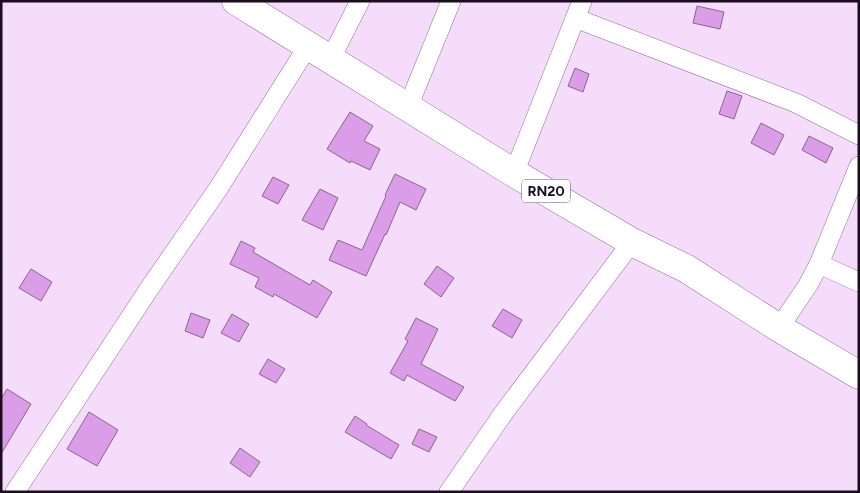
<svg xmlns="http://www.w3.org/2000/svg" width="860" height="493" viewBox="0 0 860 493" font-family="Figtree,sans-serif">
  <style>
    .building { fill: #db9de7; stroke: #8a6592 }
    .lines { fill: none; stroke-linecap: round; stroke-linejoin: round }
    .minor-casing { stroke: #95709d; stroke-width: 20 }
    .primary-casing { stroke: #95709d; stroke-width: 29 }
    .minor { stroke: #fff; stroke-width: 19 }
    .primary { stroke: #fff; stroke-width: 28 }
    .labels { text-anchor: middle; dominant-baseline: central; stroke-width: 4.5; stroke-linejoin: round; paint-order: stroke }
    .shield { fill: #fff; stroke: #5f5562; stroke-width: 1 }
    .shield-label { font-size: 14px; font-weight: bold; fill: #1b0c1e }
  </style>
  <rect width="100%" height="100%" fill="#f5dcfa"/>
  <g class="building">
    <polygon points="697,6 724,12 720,29 693,23"/>
    <polygon points="575,68 589,74 583,92 568,86"/>
    <polygon points="727,91 742,96 734,119 719,114"/>
    <polygon points="350,112 373,126 364,141 380,149 370,170 351,161 350,163 327,149"/>
    <polygon points="761,123 784,135 774,155 751,143"/>
    <polygon points="809,136 833,148 826,163 802,150"/>
    <polygon points="395,174 426,189 416,210 400,202 386,235 385,234 366,276 329,260 338,240 362,250 386,196 385,195"/>
    <polygon points="273,177 289,185 278,204 262,196"/>
    <polygon points="320,189 338,198 323,230 302,220"/>
    <polygon points="241,241 255,248 253,252 310,285 313,280 332,292 317,318 274,294 273,297 255,287 259,278 230,264"/>
    <polygon points="437,266 454,278 441,297 424,284"/>
    <polygon points="31,269 52,282 41,301 19,288"/>
    <polygon points="503,309 522,320 512,338 492,326"/>
    <polygon points="191,313 210,320 203,338 185,331"/>
    <polygon points="232,314 249,324 239,342 221,333"/>
    <polygon points="416,318 438,329 421,364 464,387 455,401 407,375 404,381 390,373 408,341 405,339"/>
    <polygon points="268,359 285,369 276,383 259,374"/>
    <polygon points="7,389 31,404 1,454 1,399"/>
    <polygon points="89,412 118,430 97,466 67,449"/>
    <polygon points="355,416 367,424 366,425 399,445 391,459 345,432"/>
    <polygon points="419,429 437,437 429,452 412,444"/>
    <polygon points="240,448 260,462 250,477 230,463"/>
  </g>
  <g class="lines">
    <defs>
      <g id="minor">
        <polyline points="575,18 796,103 859,135"/>
        <polyline points="330,60 360,1"/>
        <polyline points="408,107 451,1"/>
        <polyline points="514,173 582,1"/>
        <polyline points="819,264 859,282"/>
        <polyline points="779,328 808,285 819,264 859,166"/>
        <polyline points="15,492 151,286 218,189 308,46"/>
        <polyline points="449,492 505,411 632,242"/>
      </g>
      <polyline id="primary" points="236,1 514,173 632,242 687,269 779,328 859,375"/>
    </defs>
    <use href="#minor" class="minor-casing"/>
    <use href="#primary" class="primary-casing"/>
    <use href="#minor" class="minor"/>
    <use href="#primary" class="primary"/>
  </g>
  <g class="labels">
    <rect class="shield" x="522" y="179.5" width="48" height="23" rx="4"/>
    <g class="shield-label">
      <text x="546" y="191">RN20</text>
    </g>
  </g>
  <rect width="860" height="493" fill="none" stroke="#1b0c1e" stroke-width="5"/>
</svg>
